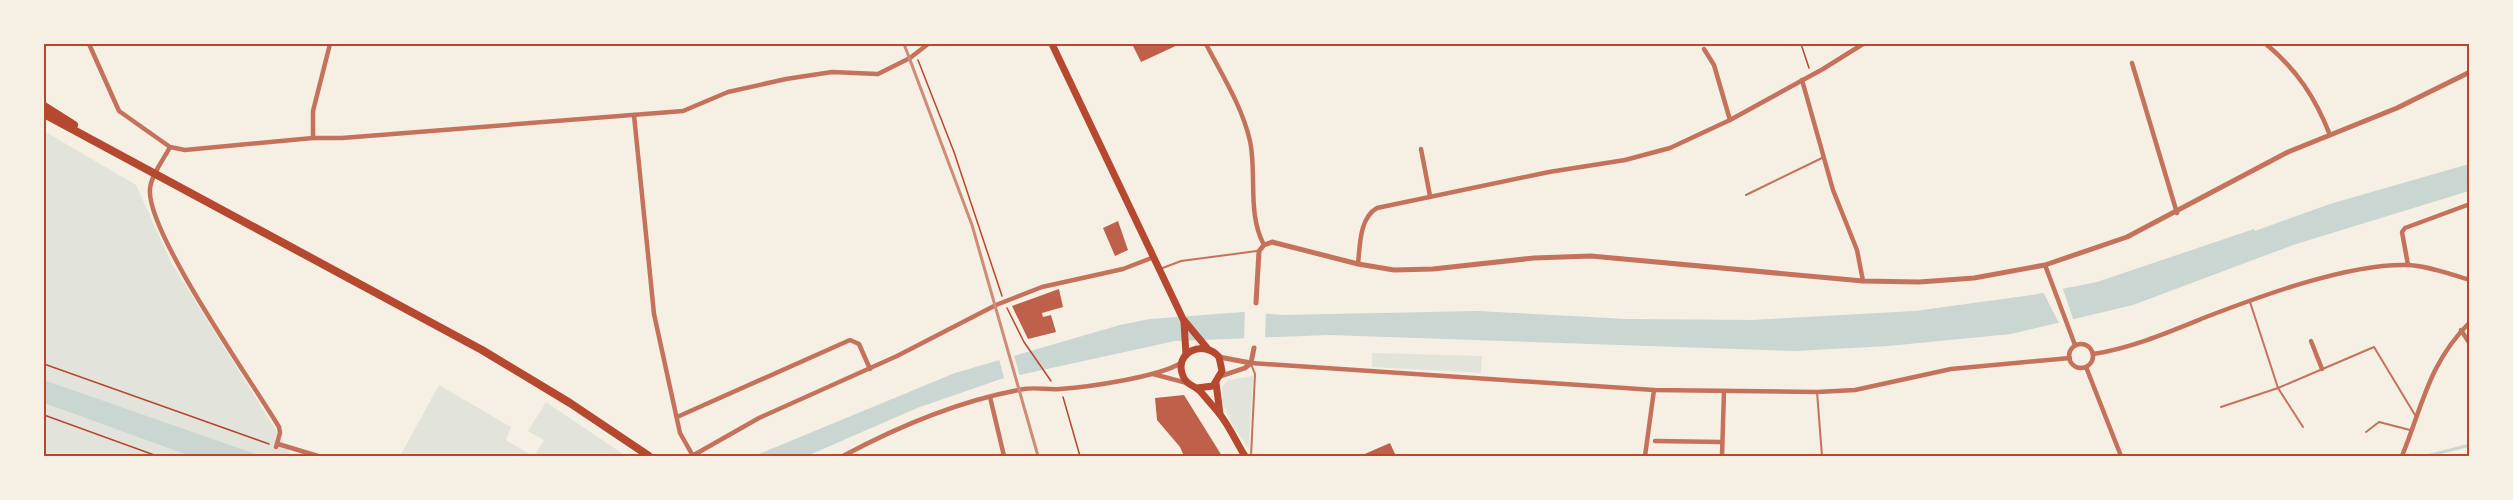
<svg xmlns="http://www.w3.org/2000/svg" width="2513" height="500" viewBox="0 0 2513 500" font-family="Commissioner,sans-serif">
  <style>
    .green { fill: #e2e4dc }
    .water { fill: #c9d6d2 }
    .pier { fill: #f6efe4 }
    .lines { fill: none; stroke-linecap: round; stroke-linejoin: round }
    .stream { stroke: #c9d6d2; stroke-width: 3 }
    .building { fill: #bf614a }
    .path { stroke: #b5482f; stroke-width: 1.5 }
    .service { stroke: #c5725c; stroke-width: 2 }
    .minor { stroke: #c5725c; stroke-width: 4.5 }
    .tertiary { stroke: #c5725c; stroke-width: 5 }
    .primary { stroke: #b5482f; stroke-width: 7 }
    .trunk { stroke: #b5482f; stroke-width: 8 }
    .rail { stroke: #cf8b77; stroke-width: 3 }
    .neatline { fill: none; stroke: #b5482f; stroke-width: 2 }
  </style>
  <rect width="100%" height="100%" fill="#f6efe4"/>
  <g class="green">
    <polygon points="44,131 136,185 171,262 292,456 262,456 44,380"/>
    <polygon points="1372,353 1482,356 1481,373 1372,367"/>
    <polygon points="1253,376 1249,447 1248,448 1232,424 1221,399 1223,398 1222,387 1228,380"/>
    <polygon points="439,385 511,427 506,440 533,456 400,456"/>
    <polygon points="546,402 626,456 534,456 544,440 528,431"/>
    <polygon points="44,403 190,456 44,456"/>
  </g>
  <g class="water">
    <polygon points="2469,164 2469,191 2293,245 2133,305 2011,334 1888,346 1795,351 1329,335 1175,341 1001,379 917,408 807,456 754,456 955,373 1120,325 1150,319 1243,312 1284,315 1477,311 1627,319 1752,320 1915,311 2032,295 2097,282 2254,229 2255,231 2330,204"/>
    <polygon points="44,380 262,456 190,456 44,403"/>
  </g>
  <g class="pier">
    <polygon points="2062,286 2074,322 2060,325 2042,290"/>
    <polygon points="1245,309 1266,311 1265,340 1244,340"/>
    <polygon points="1013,352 1020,377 1005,381 998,356"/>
  </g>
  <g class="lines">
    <polyline class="stream" points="2427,456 2470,445"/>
  </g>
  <g class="building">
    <polygon points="1132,44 1180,44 1141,62"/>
    <polygon points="1118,221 1128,250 1115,256 1103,228"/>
    <polygon points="1059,289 1063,307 1042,313 1043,317 1051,315 1056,332 1028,339 1012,306"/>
    <polygon points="1184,395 1222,456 1184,456 1180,447 1157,420 1155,398"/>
    <polygon points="1390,443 1396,456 1360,456"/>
  </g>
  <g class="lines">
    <g class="path">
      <polyline points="1801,44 1809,68"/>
      <polyline points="918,60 954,152 1002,296"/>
      <polyline points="1007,308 1024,342 1051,381"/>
      <polyline points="44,364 269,444"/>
      <polyline points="1063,397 1080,456"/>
      <polyline points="44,415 157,456"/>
    </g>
    <g class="service">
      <polyline points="1746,195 1824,157"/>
      <polyline points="1160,269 1181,261 1257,251"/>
      <polyline points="2250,302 2278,388 2303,427"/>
      <polyline points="1817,392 1822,456"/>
      <polyline points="2221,407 2278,388 2374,347 2415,415"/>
      <polyline points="2366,432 2379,422 2410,430"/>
      <polyline points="1251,456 1255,374 1251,364"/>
    </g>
    <g class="minor">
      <polyline points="89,44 119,111 170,147 185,150 313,138 342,138 683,111 728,92 786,79 832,72 878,74 910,58 928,44"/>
      <path d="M1206,44C1222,75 1242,106 1250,141C1257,174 1247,214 1264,245"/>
      <path d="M2266,44C2297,70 2315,97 2330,135"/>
      <polyline points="1704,49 1714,65 1730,120"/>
      <polyline points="2132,63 2177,213"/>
      <polyline points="1802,80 1833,190 1857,250 1863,281"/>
      <polyline points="634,115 654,314 680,433 693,456"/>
      <polyline points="313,138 313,111 330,44"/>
      <path d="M170,147C164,159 151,175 150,189C146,232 253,383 279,427L280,433L276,447"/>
      <polyline points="1421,149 1430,196"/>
      <path d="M1358,264C1360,247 1359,218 1377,208L1549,172L1625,160L1670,148L1730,120L1823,69L1863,44"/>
      <polyline points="2045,265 2075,345"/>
      <polyline points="2408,265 2402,232 2405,228 2470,204"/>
      <polyline points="2461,330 2470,344"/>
      <polyline points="2311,341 2322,369"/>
      <circle cx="2081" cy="356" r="12"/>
      <path d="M2093,354C2132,348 2169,332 2206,317C2261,296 2349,263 2408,265C2429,266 2449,274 2470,280"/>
      <polyline points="1251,363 1654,390 1817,392 1855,390 1951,369 2070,358"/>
      <polyline points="2086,367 2121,456"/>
      <polyline points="1153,374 1187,383"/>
      <polyline points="990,397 1004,456"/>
      <polyline points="677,417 850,340 859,344 870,369"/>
      <polyline points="1655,441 1722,442"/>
      <polyline points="278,444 318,456"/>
      <polyline points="692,456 759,418 897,356 996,305 1042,287 1123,269 1154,257"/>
      <path d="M843,456C899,426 961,400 1024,389C1036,387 1048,390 1060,389C1089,387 1158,377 1181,363"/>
      <polyline points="1645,456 1654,390"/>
      <polyline points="1722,456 1724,391"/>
      <path d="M2402,456C2423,405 2428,364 2470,322"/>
    </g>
    <g class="tertiary">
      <polyline points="1256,303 1259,251 1264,245 1272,242 1358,264 1394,270 1433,269 1534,258 1591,256 1863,281 1919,282 1974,278 2045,265 2127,237 2288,152 2397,108 2470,72"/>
      <polyline points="1219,357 1251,363"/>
      <polyline points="1221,376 1245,368 1251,363 1254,348"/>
    </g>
    <g class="primary">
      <polyline points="1052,44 1183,319 1207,348"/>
      <polyline points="1184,322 1186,355"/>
      <polyline points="1216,383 1220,414"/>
      <path d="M1197,388L1213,386L1222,371L1219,357C1204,339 1173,352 1183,376C1186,385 1194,385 1200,391C1206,398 1212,405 1218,412C1229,425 1236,442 1245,456"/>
    </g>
    <g class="trunk">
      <polyline points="44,106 74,125"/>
      <polyline points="44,114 482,350 570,403 649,456"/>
    </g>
    <polyline class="rail" points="904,44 972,225 1038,456"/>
  </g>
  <rect width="2513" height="500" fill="none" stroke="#f6efe4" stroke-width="90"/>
  <rect x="45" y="45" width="2423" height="410" class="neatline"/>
</svg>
